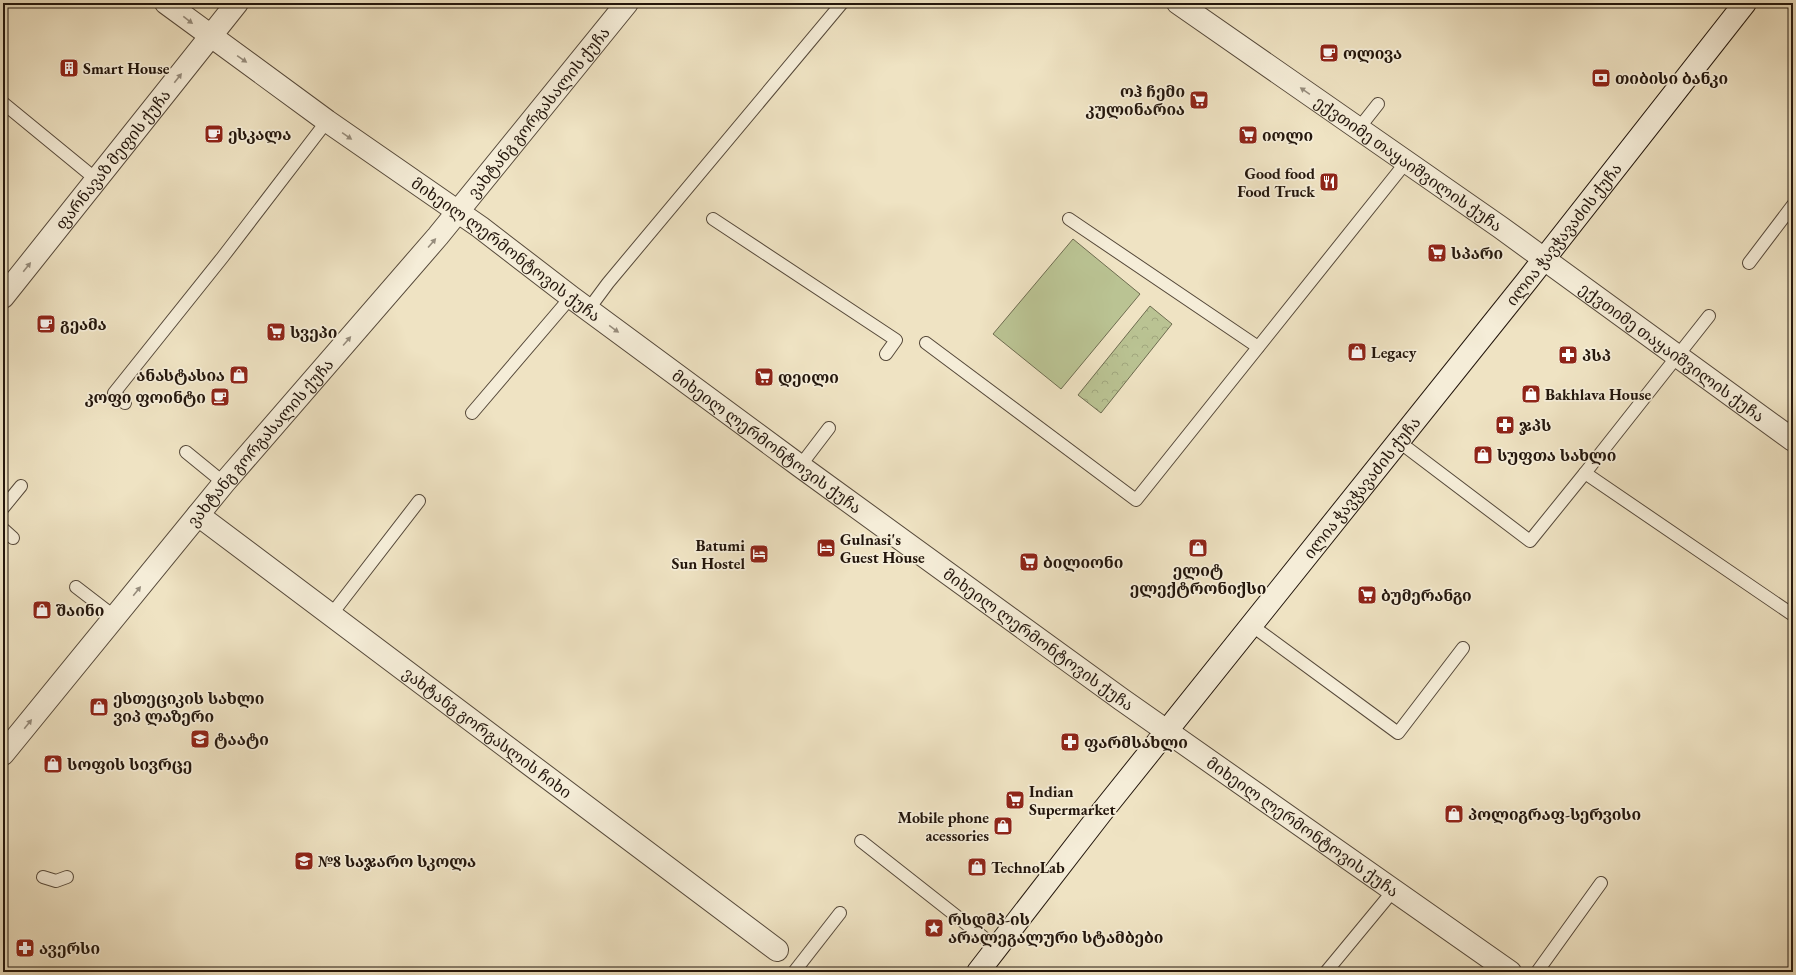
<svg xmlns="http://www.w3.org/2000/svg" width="1796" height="975" viewBox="0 0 1796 975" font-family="'EB Garamond','Noto Serif Georgian',serif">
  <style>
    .grass { fill: #bac393; stroke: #6e6c50 }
    .park { fill: url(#park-crowns); stroke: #6e6c50 }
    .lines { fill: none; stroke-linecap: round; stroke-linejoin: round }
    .service-casing { stroke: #56493a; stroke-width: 14 }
    .minor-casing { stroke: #56493a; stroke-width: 24 }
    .secondary-casing { stroke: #23160c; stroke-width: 24 }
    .service { stroke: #f5edd8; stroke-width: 12 }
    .minor { stroke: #f5edd8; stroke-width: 22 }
    .secondary { stroke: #f5edd8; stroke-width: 22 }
    .oneway { fill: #968c7c }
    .labels { text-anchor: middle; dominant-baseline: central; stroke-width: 3.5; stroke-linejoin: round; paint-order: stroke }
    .poi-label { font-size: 16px; font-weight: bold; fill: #23160c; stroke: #f5edd8; text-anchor: start }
    .street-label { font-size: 16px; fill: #23160c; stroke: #f5edd8 }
  </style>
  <defs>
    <pattern id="park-crowns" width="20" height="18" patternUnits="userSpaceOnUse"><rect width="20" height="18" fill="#bac393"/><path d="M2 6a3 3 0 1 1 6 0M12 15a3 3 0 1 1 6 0" fill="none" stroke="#a0a77e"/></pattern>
  </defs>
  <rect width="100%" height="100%" fill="#efe3c3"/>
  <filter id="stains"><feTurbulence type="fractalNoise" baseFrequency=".005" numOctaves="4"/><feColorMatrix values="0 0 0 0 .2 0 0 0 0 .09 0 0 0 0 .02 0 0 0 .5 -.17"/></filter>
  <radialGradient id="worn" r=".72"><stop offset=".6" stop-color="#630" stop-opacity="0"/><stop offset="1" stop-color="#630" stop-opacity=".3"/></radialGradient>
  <polygon class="grass" points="1073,239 1140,294 1061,389 993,334"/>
  <polygon class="park" points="1150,306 1172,324 1101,413 1078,395"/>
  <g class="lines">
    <defs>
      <g id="service">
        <polyline points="3,103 97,180"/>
        <polyline points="1359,128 1378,104"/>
        <polyline points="713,219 896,340 886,354"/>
        <polyline points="1069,219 1258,347"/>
        <polyline points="1749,263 1793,205"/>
        <polyline points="588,310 608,283 842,3"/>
        <polyline points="1709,316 1585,473 1793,615"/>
        <polyline points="926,343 1136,500 1407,161"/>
        <polyline points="125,403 114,393 222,258 327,121"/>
        <polyline points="472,413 571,297"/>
        <polyline points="1398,441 1530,541 1585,473"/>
        <polyline points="186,452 224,483"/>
        <polyline points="800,466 829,428"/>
        <polyline points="3,508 21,486"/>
        <polyline points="3,529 13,538"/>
        <polyline points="76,587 115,617"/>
        <polyline points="331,615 419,501"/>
        <polyline points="1251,625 1398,733 1463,648"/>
        <polyline points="861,841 997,948"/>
        <polyline points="43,877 56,881 67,877"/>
        <polyline points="794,972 840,913"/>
        <polyline points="1326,972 1393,891"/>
        <polyline points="1537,972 1601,883"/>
      </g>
      <g id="minor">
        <path id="s1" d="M166,3L327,121L480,227L571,297L800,466L1121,699L1510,972"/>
        <path id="s2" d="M1178,3L1500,227L1793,440"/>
        <path id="s3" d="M3,297L237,3"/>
        <path id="s4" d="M198,515L777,950"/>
        <path id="s5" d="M3,754L224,483L438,236L627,3"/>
      </g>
      <g id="secondary">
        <path id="s6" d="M978,972L1101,813L1526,282L1745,3"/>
      </g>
    </defs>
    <use href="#service" class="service-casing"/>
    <use href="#minor" class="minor-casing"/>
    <use href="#secondary" class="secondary-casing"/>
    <use href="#service" class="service"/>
    <use href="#minor" class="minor"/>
    <use href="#secondary" class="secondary"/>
  </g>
  <defs><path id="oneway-solid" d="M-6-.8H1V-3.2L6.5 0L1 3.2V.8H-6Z"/></defs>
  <g class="oneway">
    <use href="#oneway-solid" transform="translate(188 20) rotate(38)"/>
    <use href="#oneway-solid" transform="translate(242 59) rotate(35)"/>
    <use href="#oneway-solid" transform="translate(178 78) rotate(-52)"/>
    <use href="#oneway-solid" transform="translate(1305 91) rotate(-145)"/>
    <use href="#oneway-solid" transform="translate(347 136) rotate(35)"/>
    <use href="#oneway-solid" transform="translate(432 243) rotate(-49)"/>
    <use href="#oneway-solid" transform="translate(27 267) rotate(-51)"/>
    <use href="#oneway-solid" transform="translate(614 329) rotate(36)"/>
    <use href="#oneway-solid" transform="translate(347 341) rotate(-49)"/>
    <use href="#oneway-solid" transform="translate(137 591) rotate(-51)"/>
    <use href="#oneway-solid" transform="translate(28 724) rotate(-51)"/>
  </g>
  <defs>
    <symbol id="cafe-square" viewBox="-11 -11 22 22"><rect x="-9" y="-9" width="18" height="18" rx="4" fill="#8f2418" stroke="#f5edd8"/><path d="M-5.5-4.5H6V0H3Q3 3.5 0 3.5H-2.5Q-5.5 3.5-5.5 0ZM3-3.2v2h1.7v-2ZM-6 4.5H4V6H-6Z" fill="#fff"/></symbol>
    <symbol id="building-square" viewBox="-11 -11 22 22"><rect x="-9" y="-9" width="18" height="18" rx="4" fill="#8f2418" stroke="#f5edd8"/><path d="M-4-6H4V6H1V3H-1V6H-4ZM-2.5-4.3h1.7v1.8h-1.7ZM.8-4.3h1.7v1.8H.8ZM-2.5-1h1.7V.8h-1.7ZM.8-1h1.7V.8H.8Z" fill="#fff"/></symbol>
    <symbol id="bank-square" viewBox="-11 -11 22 22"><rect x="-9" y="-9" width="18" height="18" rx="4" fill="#8f2418" stroke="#f5edd8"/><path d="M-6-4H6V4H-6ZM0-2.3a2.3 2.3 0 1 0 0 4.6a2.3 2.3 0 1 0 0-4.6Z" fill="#fff"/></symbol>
    <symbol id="supermarket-square" viewBox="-11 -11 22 22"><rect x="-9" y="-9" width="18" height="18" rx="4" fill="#8f2418" stroke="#f5edd8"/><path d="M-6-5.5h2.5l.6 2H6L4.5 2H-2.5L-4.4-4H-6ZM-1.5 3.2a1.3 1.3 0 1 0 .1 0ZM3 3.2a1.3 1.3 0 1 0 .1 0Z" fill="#fff"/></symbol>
    <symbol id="restaurant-square" viewBox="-11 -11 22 22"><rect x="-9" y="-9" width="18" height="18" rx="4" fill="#8f2418" stroke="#f5edd8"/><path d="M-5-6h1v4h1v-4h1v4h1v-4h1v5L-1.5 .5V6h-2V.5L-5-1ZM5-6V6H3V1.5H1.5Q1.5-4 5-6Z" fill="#fff"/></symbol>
    <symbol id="shop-square" viewBox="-11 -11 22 22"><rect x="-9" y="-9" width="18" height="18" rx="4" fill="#8f2418" stroke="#f5edd8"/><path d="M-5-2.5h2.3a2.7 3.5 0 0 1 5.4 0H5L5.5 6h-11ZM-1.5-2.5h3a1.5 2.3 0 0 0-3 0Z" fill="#fff"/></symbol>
    <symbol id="pharmacy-square" viewBox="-11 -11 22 22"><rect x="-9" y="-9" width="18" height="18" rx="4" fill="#8f2418" stroke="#f5edd8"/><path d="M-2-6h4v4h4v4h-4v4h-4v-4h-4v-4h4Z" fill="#fff"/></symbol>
    <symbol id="hotel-square" viewBox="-11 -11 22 22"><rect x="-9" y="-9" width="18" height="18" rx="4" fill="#8f2418" stroke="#f5edd8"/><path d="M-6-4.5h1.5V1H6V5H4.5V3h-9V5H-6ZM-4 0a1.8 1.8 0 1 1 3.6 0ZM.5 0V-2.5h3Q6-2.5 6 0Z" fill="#fff"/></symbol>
    <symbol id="school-square" viewBox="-11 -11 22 22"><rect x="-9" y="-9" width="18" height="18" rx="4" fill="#8f2418" stroke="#f5edd8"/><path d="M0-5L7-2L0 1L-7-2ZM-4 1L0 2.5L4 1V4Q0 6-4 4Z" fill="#fff"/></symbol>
    <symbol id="sight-square" viewBox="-11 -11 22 22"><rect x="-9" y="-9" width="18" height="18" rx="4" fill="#8f2418" stroke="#f5edd8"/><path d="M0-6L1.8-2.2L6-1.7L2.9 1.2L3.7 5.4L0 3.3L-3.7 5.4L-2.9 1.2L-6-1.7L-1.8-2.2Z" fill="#fff"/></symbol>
  </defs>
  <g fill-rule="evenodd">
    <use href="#cafe-square" x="1318" y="42" width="22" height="22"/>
    <use href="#building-square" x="58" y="57" width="22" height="22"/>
    <use href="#bank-square" x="1590" y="67" width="22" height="22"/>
    <use href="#supermarket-square" x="1188" y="89" width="22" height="22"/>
    <use href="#cafe-square" x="203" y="123" width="22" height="22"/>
    <use href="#supermarket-square" x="1237" y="124" width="22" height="22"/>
    <use href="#restaurant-square" x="1318" y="171" width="22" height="22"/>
    <use href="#supermarket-square" x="1426" y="242" width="22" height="22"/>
    <use href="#cafe-square" x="35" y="313" width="22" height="22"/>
    <use href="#supermarket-square" x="265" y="321" width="22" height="22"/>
    <use href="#shop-square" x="1346" y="341" width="22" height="22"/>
    <use href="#pharmacy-square" x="1557" y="344" width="22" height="22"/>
    <use href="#shop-square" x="228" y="364" width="22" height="22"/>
    <use href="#supermarket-square" x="753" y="366" width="22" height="22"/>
    <use href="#shop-square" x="1520" y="383" width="22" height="22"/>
    <use href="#cafe-square" x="209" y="386" width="22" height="22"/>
    <use href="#pharmacy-square" x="1494" y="414" width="22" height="22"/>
    <use href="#shop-square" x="1472" y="444" width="22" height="22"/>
    <use href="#hotel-square" x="815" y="537" width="22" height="22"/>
    <use href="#shop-square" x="1187" y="537" width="22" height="22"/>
    <use href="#hotel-square" x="748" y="543" width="22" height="22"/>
    <use href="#supermarket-square" x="1018" y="551" width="22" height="22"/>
    <use href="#supermarket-square" x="1356" y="584" width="22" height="22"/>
    <use href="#shop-square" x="31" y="599" width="22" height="22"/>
    <use href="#shop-square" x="88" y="696" width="22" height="22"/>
    <use href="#school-square" x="189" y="728" width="22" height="22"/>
    <use href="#pharmacy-square" x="1059" y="731" width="22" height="22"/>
    <use href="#shop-square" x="42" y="753" width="22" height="22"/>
    <use href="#supermarket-square" x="1004" y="789" width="22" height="22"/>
    <use href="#shop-square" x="1443" y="803" width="22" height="22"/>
    <use href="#shop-square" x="992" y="815" width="22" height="22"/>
    <use href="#school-square" x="293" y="850" width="22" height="22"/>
    <use href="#shop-square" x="966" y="856" width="22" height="22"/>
    <use href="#sight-square" x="923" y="917" width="22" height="22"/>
    <use href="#pharmacy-square" x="14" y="937" width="22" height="22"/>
  </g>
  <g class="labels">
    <g class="poi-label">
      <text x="1343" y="53">ოლივა</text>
      <text x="83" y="68">Smart House</text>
      <text x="1615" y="78">თიბისი ბანკი</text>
      <text x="1185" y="91" text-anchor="end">ოჰ ჩემი<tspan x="1185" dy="18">კულინარია</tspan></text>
      <text x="228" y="134">ესკალა</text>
      <text x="1262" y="135">იოლი</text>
      <text x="1315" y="173" text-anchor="end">Good food<tspan x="1315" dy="18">Food Truck</tspan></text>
      <text x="1451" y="253">სპარი</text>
      <text x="60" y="324">გეამა</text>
      <text x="290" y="332">სვეპი</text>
      <text x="1371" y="352">Legacy</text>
      <text x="1582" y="355">პსპ</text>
      <text x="225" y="375" text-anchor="end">ანასტასია</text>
      <text x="778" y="377">დეილი</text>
      <text x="1545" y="394">Bakhlava House</text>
      <text x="206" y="397" text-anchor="end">კოფი ფოინტი</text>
      <text x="1519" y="425">ჯპს</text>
      <text x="1497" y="455">სუფთა სახლი</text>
      <text x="840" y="539">Gulnasi's<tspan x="840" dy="18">Guest House</tspan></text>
      <text x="745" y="545" text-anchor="end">Batumi<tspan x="745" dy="18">Sun Hostel</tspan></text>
      <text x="1043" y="562">ბილიონი</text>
      <text x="1198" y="570" text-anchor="middle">ელიტ<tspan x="1198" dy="18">ელექტრონიქსი</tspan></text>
      <text x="1381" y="595">ბუმერანგი</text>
      <text x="56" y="610">შაინი</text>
      <text x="113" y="698">ესთეციკის სახლი<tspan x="113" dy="18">ვიპ ლაზერი</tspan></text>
      <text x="214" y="739">ტაატი</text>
      <text x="1084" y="742">ფარმსახლი</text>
      <text x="67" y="764">სოფის სივრცე</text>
      <text x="1029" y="791">Indian<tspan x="1029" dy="18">Supermarket</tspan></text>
      <text x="1468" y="814">პოლიგრაფ-სერვისი</text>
      <text x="989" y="817" text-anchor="end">Mobile phone<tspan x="989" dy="18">acessories</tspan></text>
      <text x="318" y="861">№8 საჯარო სკოლა</text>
      <text x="991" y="867">TechnoLab</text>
      <text x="948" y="919">რსდმპ-ის<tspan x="948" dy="18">არალეგალური სტამბები</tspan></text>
      <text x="39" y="948">ავერსი</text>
    </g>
    <g class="street-label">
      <text stroke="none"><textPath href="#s5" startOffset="836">ვახტანგ გორგასალის ქუჩა</textPath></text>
      <text stroke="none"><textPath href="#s3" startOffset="176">ფარნავაზ მეფის ქუჩა</textPath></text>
      <text stroke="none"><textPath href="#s2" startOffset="281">ექვთიმე თაყაიშვილის ქუჩა</textPath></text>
      <text stroke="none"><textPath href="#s6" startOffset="942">ილია ჭავჭავაძის ქუჩა</textPath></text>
      <text stroke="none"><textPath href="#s1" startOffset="420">მიხეილ ლერმონტოვის ქუჩა</textPath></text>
      <text stroke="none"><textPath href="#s2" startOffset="605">ექვთიმე თაყაიშვილის ქუჩა</textPath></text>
      <text stroke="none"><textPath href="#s5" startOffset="404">ვახტანგ გორგასალის ქუჩა</textPath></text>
      <text stroke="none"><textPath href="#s1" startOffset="744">მიხეილ ლერმონტოვის ქუჩა</textPath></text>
      <text stroke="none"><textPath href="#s6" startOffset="618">ილია ჭავჭავაძის ქუჩა</textPath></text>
      <text stroke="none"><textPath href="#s1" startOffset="1080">მიხეილ ლერმონტოვის ქუჩა</textPath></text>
      <text stroke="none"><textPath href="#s4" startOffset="362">ვახტანგ გორგასლის ჩიხი</textPath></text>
      <text stroke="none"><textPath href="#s1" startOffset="1404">მიხეილ ლერმონტოვის ქუჩა</textPath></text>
    </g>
  </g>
  <rect width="1796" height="975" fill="none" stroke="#efe3c3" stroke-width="16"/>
  <rect x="4" y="4" width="1788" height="967" fill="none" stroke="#23160c" stroke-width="2"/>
  <rect x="8" y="8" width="1780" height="959" fill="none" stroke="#23160c"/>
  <rect width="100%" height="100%" filter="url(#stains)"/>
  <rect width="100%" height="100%" fill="url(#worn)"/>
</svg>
